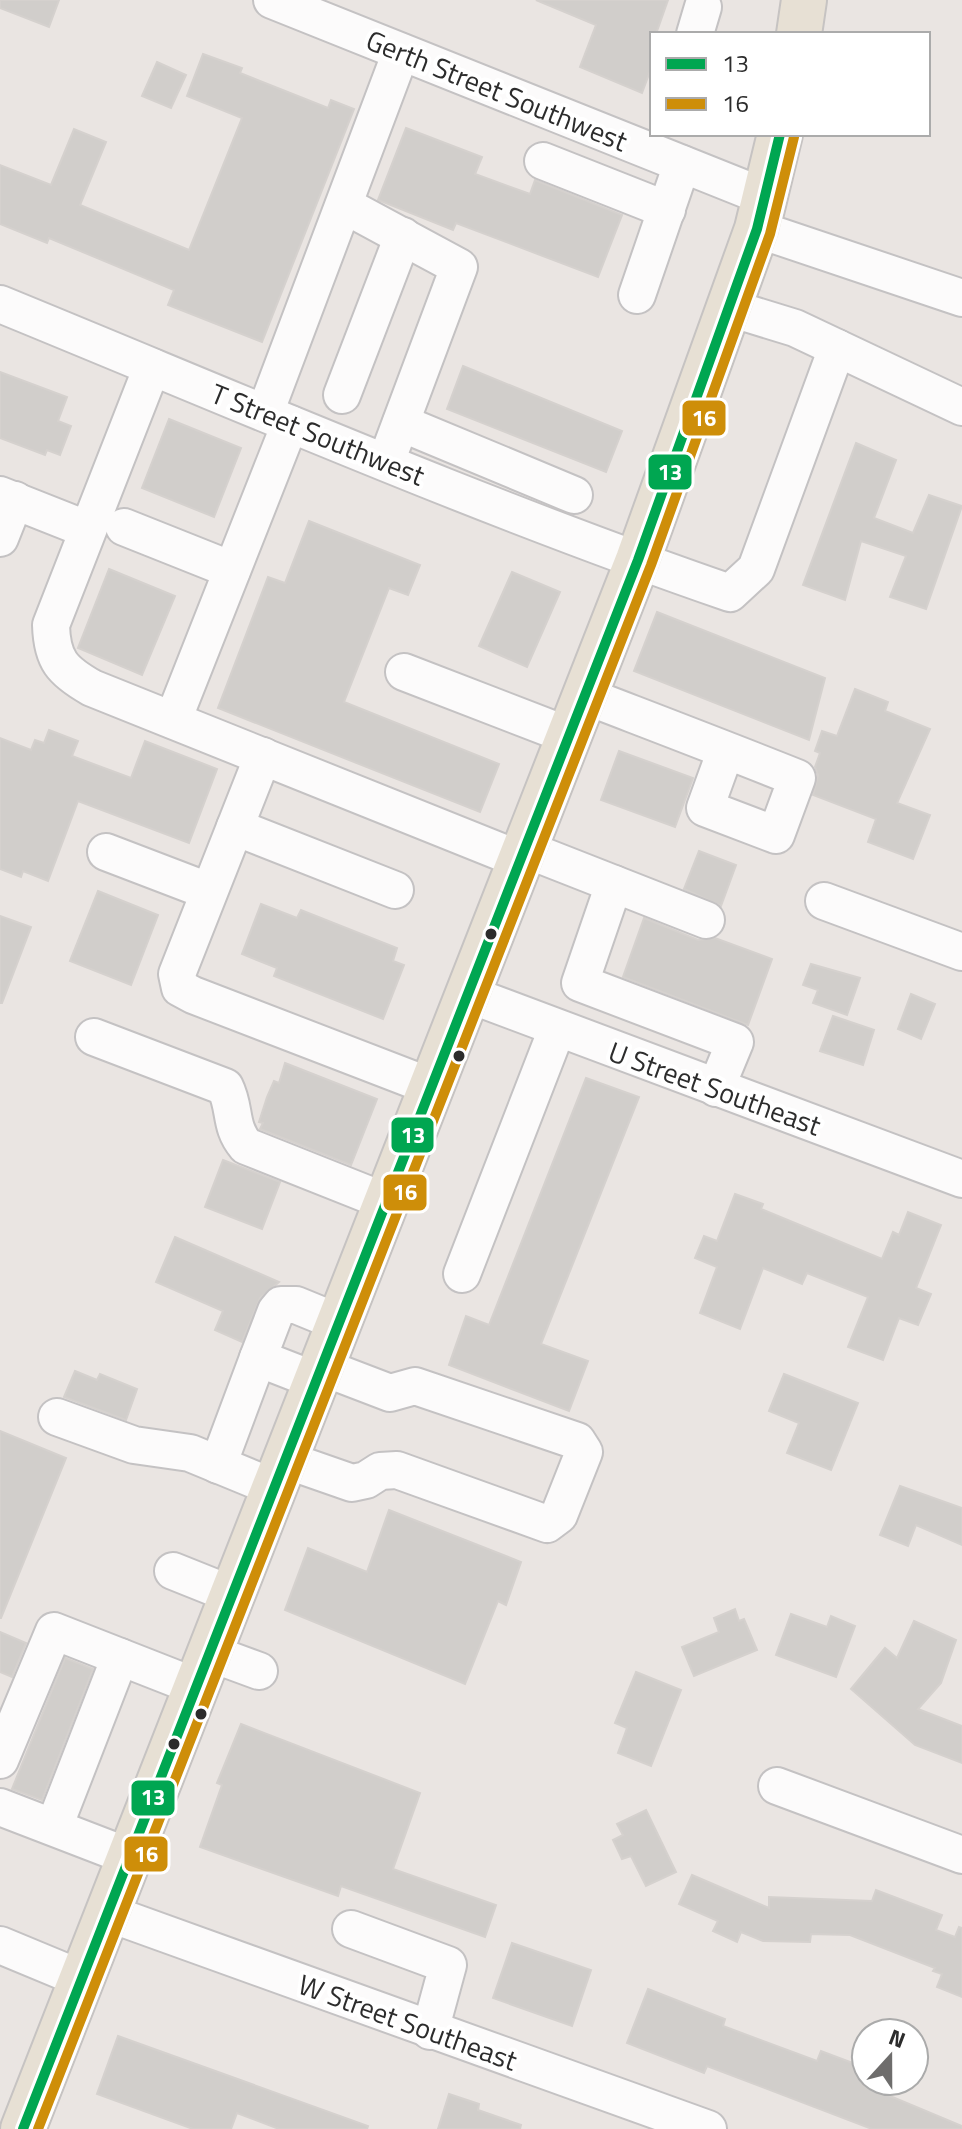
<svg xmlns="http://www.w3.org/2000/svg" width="962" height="2129" viewBox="0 0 962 2129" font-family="'Titillium Web',sans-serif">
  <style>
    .building { fill: #d1cecb; stroke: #d5d1ce; stroke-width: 2 }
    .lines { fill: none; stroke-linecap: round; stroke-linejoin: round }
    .minor-casing { stroke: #c4c2c3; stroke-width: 40 }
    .major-casing { stroke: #c6c3c2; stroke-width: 48 }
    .minor { stroke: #fcfbfb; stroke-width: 36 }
    .major { stroke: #e7e0d4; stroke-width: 44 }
    .bus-1-casing { stroke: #fff; stroke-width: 16 }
    .bus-2-casing { stroke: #fff; stroke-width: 16 }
    .bus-1 { stroke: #00a651; stroke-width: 10 }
    .bus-2 { stroke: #ce8e09; stroke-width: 10 }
    .bus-dot { fill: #2c2c2c; stroke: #fff; stroke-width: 3 }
    .labels { text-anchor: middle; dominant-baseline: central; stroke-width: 8; stroke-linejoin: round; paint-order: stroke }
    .street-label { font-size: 28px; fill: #2c2c2c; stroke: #fff }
    .line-badge { stroke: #fff; stroke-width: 3 }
    .badge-label { font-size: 22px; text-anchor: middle; font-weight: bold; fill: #fff }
  </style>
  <rect width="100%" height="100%" fill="#eae5e2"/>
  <g class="building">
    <polygon points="0,0 59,0 49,27 0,8"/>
    <polygon points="536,0 668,0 656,34 652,34 652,66 642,93 580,67 596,25"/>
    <polygon points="203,54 242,68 240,73 328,108 331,100 354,109 262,342 168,305 174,290 49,238 47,243 0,224 0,165 51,185 74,129 106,142 80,205 189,250 242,118 187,96"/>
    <polygon points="157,62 186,75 171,108 142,96"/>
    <polygon points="406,128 482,157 475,174 530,194 535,180 622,215 598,277 456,223 453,230 378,200"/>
    <polygon points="463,366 622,431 606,472 447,409"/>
    <polygon points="0,372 67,397 58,421 71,426 60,455 47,450 45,455 0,438"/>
    <polygon points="169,419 241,448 214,517 142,488"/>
    <polygon points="856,443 896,460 874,518 913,533 929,495 962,506 926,609 890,597 906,556 861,541 845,600 803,585"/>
    <polygon points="309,521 420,565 408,595 389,588 344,702 499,764 480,812 218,708 268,577 285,583"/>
    <polygon points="109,569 175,596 142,675 78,648"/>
    <polygon points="512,572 560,592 527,667 479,646"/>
    <polygon points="657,612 825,678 809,740 634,671"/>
    <polygon points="855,689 888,702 885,711 930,729 897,803 930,815 913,859 868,842 876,819 813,795 818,775 815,767 820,753 815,751 822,731 837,736"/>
    <polygon points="49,730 78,741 72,756 131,778 145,741 217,769 189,843 78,801 48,881 23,871 21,877 0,869 0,738 31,750 35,740 44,743"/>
    <polygon points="619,751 693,778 675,827 601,800"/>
    <polygon points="699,851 736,865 721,906 684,889"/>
    <polygon points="98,891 158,915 131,985 70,961"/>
    <polygon points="261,904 297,918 301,910 397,948 393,961 404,965 383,1019 274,976 277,968 242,954"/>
    <polygon points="0,916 31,927 2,1003 0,1003"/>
    <polygon points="644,918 698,940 715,938 772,959 748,1025 623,977"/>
    <polygon points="811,964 860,978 847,1015 813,1003 818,990 803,985"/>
    <polygon points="911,994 935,1004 921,1039 898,1029"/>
    <polygon points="833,1016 874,1030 863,1065 820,1051"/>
    <polygon points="285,1063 377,1099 351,1165 260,1129 263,1123 259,1122 267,1097 274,1081 279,1083"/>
    <polygon points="586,1078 639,1097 541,1344 588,1361 569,1411 449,1365 466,1316 489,1325"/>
    <polygon points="223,1160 280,1182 262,1229 205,1207"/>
    <polygon points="735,1194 763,1204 761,1209 882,1259 893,1232 899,1235 908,1212 941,1225 916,1288 931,1294 918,1325 899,1318 883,1360 848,1347 868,1297 807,1273 802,1284 763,1268 740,1329 700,1313 717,1267 695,1258 704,1236 717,1241"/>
    <polygon points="175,1237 279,1282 260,1298 242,1342 215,1330 223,1311 156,1282"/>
    <polygon points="75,1371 97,1380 100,1374 137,1389 126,1420 64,1397"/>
    <polygon points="784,1374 858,1403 831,1470 787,1453 799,1423 769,1411"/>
    <polygon points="0,1431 66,1458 1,1618 0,1618"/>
    <polygon points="900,1486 962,1508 962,1545 916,1525 908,1546 880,1535"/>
    <polygon points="389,1510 521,1562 506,1605 498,1601 465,1684 285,1610 308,1548 367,1572"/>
    <polygon points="735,1609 739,1621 744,1619 757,1650 694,1676 682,1647 719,1632 714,1618"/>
    <polygon points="791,1614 827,1627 831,1616 855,1626 836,1677 776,1655"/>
    <polygon points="914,1621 956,1640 941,1683 918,1709 962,1726 962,1763 915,1745 851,1689 885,1648 897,1658"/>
    <polygon points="0,1632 26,1643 12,1677 0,1672"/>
    <polygon points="65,1658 93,1669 42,1800 12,1789"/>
    <polygon points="636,1672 681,1690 651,1766 618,1753 627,1728 615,1723"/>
    <polygon points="241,1724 420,1793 393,1869 496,1905 485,1937 341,1886 338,1896 200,1847 222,1785 217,1783"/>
    <polygon points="646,1810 676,1872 646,1886 631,1856 622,1859 613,1840 623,1835 617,1824"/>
    <polygon points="692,1875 769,1908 769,1897 872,1901 876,1890 942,1915 936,1930 955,1937 959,1927 962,1928 962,1997 937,1987 942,1974 933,1971 935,1968 850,1935 811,1934 810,1942 763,1941 741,1932 737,1942 713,1931 718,1921 679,1904"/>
    <polygon points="512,1943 591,1970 572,2026 493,1998"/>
    <polygon points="648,1989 725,2019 723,2026 817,2061 821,2051 866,2068 866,2081 896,2081 890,2096 962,2126 962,2129 872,2129 707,2066 704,2073 627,2043"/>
    <polygon points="118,2036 368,2126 367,2129 279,2129 237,2113 231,2129 193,2129 97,2094"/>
    <polygon points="449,2094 479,2104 478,2110 521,2125 520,2129 438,2129"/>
  </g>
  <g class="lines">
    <defs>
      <g id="minor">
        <polyline points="272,0 765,197"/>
        <polyline points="695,34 703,7"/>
        <polyline points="543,161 667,210"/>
        <polyline points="344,205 459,267 386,462"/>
        <polyline points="757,229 962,298"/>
        <polyline points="637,295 682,164"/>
        <path d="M0,304C242,403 483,508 730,593L756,569L837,348"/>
        <polyline points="730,308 795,328 962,407"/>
        <path d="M152,367L51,625C52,660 62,671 92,688L521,860"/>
        <polyline points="342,395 403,236"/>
        <polyline points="265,413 401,52"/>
        <polyline points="401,423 574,495"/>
        <polyline points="0,495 86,529"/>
        <polyline points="124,527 232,570"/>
        <polyline points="0,538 15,500"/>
        <polyline points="404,672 570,736"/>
        <path d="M586,696C656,723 727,750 797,778L776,835L705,808L726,750"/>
        <polyline points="173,720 290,424"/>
        <polyline points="263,756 177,974 180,988 193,995 432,1087"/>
        <polyline points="235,827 395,890"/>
        <polyline points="525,849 706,920"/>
        <polyline points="106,852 208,891"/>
        <polyline points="614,884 580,983 735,1042 716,1088"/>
        <polyline points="824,901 962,952"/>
        <polyline points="468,994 962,1179"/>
        <path d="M94,1037L225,1087C236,1109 229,1126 246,1146L387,1202"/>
        <polyline points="462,1274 557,1029"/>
        <polyline points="317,1381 258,1358 276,1311 281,1305 296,1305 340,1323"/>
        <polyline points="57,1417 134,1445 190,1453 275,1488"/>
        <polyline points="286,1460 352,1483 366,1480 380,1471 397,1470 547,1524 559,1515 584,1452 577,1441 415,1386 390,1393 322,1367"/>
        <polyline points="218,1465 258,1358"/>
        <polyline points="173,1571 233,1595"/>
        <polyline points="210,1653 259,1671"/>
        <polyline points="0,1760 54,1631 197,1687"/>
        <polyline points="777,1786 962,1855"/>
        <polyline points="0,1807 130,1857"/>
        <polyline points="54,1827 120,1657"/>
        <polyline points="108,1913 708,2129"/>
        <polyline points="351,1929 448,1965 430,2031"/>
        <polyline points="0,1945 82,1979"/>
      </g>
      <g id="major">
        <polyline points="799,34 804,0"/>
        <polyline points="23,2129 638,560 757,229 780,134"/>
      </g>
    </defs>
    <use href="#minor" class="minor-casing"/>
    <use href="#major" class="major-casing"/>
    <use href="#minor" class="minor"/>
    <use href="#major" class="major"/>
    <defs>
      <polyline id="bus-1" points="23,2129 638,560 757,229 780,134"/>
      <polyline id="bus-2" points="38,2129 651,565 770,234 794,137"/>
    </defs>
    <use href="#bus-1" class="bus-1-casing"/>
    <use href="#bus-2" class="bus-2-casing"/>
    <use href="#bus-1" class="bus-1"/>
    <use href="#bus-2" class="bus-2"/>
  </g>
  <g class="bus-dot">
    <circle cx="491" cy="934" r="7"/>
    <circle cx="459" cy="1056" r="7"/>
    <circle cx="201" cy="1714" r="7"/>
    <circle cx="174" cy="1744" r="7"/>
  </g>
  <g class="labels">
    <g class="street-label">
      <text transform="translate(497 90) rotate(22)">Gerth Street Southwest</text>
      <text transform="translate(318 434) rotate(22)">T Street Southwest</text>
      <text transform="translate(715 1088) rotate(20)">U Street Southeast</text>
      <text transform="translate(408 2022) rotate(20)">W Street Southeast</text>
    </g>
  </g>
  <g class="line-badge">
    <rect x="681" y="399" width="46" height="38" rx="8" fill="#ce8e09"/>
    <rect x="647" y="453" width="46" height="38" rx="8" fill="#00a651"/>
    <rect x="390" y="1116" width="45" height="38" rx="8" fill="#00a651"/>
    <rect x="382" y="1173" width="46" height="39" rx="8" fill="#ce8e09"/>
    <rect x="130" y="1779" width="46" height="38" rx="8" fill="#00a651"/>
    <rect x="123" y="1835" width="46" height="38" rx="8" fill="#ce8e09"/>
  </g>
  <g class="badge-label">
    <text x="704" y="426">16</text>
    <text x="670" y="480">13</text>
    <text x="413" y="1143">13</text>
    <text x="405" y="1200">16</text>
    <text x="153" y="1805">13</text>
    <text x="146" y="1862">16</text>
  </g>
  <rect x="650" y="32" width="280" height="104" fill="#ffffff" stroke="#ababab" stroke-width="2"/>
  <rect x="666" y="58" width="40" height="12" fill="#00a651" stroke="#ababab" stroke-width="2"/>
  <text x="722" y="72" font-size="24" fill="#2c2c2c">13</text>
  <rect x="666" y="98" width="40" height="12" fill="#ce8e09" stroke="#ababab" stroke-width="2"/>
  <text x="722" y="112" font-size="24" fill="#2c2c2c">16</text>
  <g transform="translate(890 2057) rotate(21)"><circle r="38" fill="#ffffff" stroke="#ababab" stroke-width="2"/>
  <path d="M0-6L14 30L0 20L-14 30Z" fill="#6e6d6c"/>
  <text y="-12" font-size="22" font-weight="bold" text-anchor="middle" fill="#2c2c2c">N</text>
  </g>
</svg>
